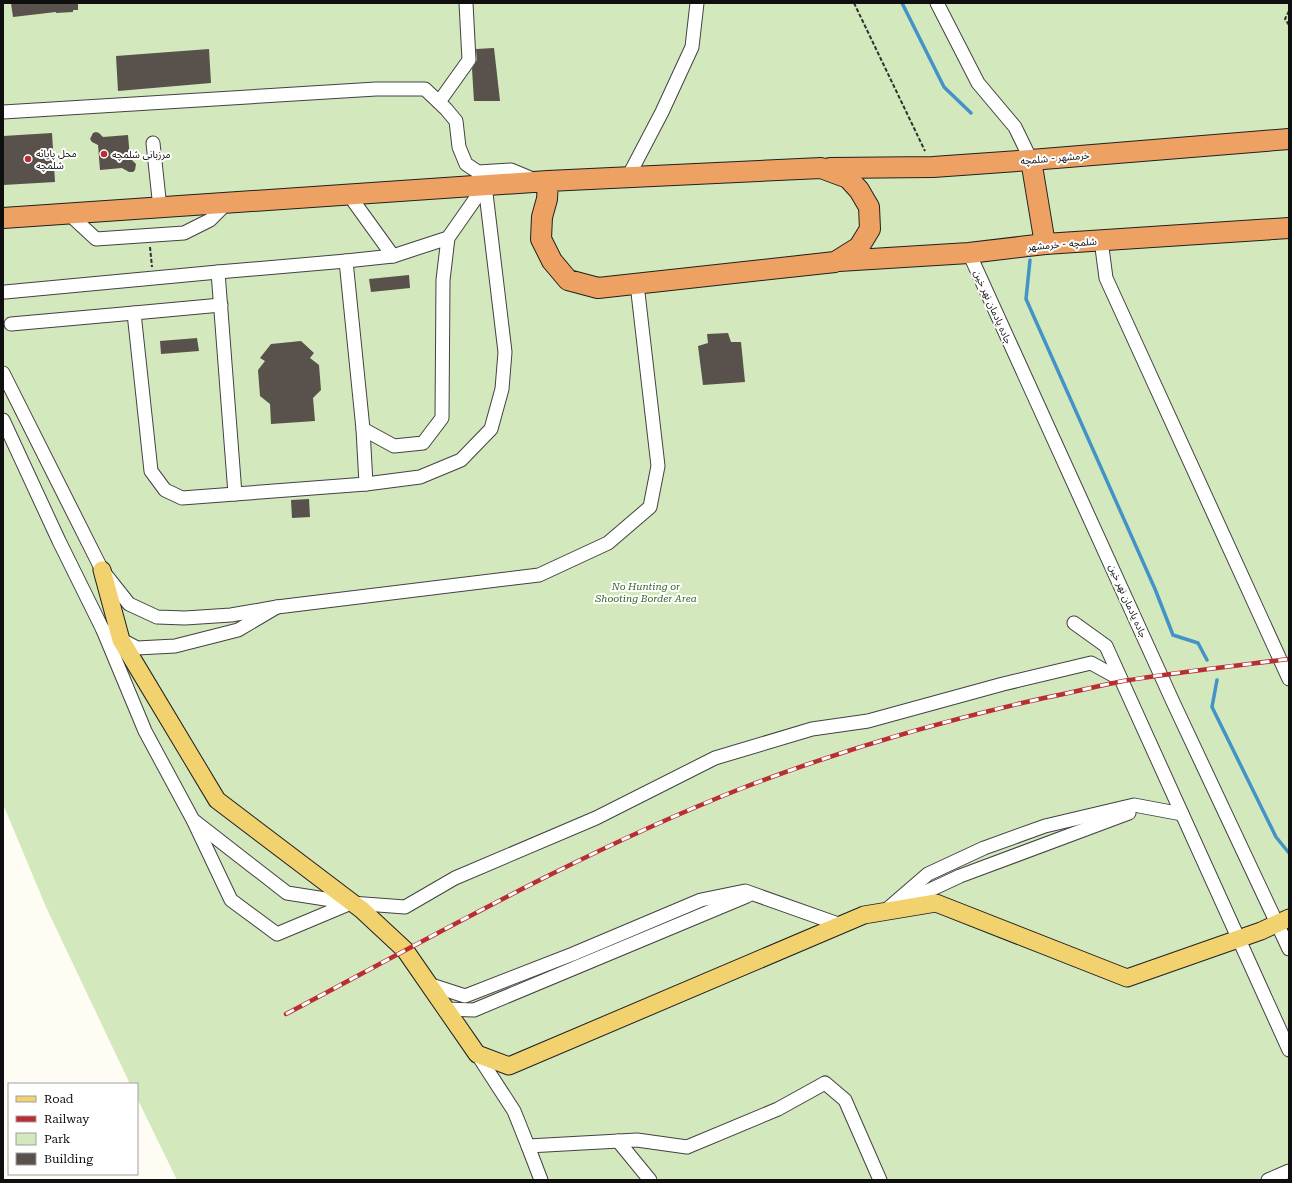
<svg xmlns="http://www.w3.org/2000/svg" width="1292" height="1183" viewBox="0 0 1292 1183" font-family="'Roboto Serif','Noto Sans Arabic',serif">
  <style>
    .green { fill: #d3e8bd }
    .lines { fill: none; stroke-linecap: round; stroke-linejoin: round }
    .stream { stroke: #4493c7; stroke-width: 3.5 }
    .building { fill: #58514c }
    .minor-casing { stroke: #424242; stroke-width: 15 }
    .major-casing { stroke: #202020; stroke-width: 19 }
    .highway-casing { stroke: #202020; stroke-width: 22 }
    .path { stroke: #313131; stroke-width: 2; stroke-dasharray: 4 2; stroke-linecap: butt }
    .minor { stroke: #fff; stroke-width: 13 }
    .major { stroke: #f2d16f; stroke-width: 17 }
    .highway { stroke: #eda162; stroke-width: 20 }
    .rail-casing { stroke: #b92d35; stroke-width: 4.5 }
    .rail { stroke: #fff; stroke-width: 3; stroke-dasharray: 9; stroke-linecap: butt }
    .poi-dot { fill: #b92d35; stroke: #fff; stroke-width: 1.5 }
    .labels { text-anchor: middle; dominant-baseline: central; stroke-width: 4; stroke-linejoin: round; paint-order: stroke }
    .poi-label { font-size: 10px; fill: #0f0f0f; stroke: #fff; text-anchor: start }
    .street-label { font-size: 10px; fill: #0f0f0f; stroke: #fff }
    .park-label { font-size: 10px; font-style: italic; fill: #306522; stroke: #fff }
  </style>
  <rect width="100%" height="100%" fill="#fefcf3"/>
  <polygon class="green" points="3,3 1289,3 1289,1180 177,1180 137,1098 137,1084 130,1084 46,907 3,804"/>
  <g class="lines">
    <g class="stream">
      <polyline points="902,3 944,87 971,113"/>
      <polyline points="1030,260 1026,299 1155,589 1173,635 1198,643 1207,660"/>
      <polyline points="1217,680 1212,707 1276,837 1289,853"/>
    </g>
  </g>
  <g class="building">
    <polygon points="11,3 78,3 78,10 73,10 73,12 56,13 56,12 13,17"/>
    <polygon points="494,48 500,101 474,101 472,69 477,60 476,49"/>
    <polygon points="209,49 211,83 118,91 116,56"/>
    <polygon points="96,132 99,133 103,137 128,135 130,158 136,164 135,170 133,172 129,172 122,168 100,170 98,145 92,142 90,139 93,133"/>
    <polygon points="52,133 55,182 3,185 3,136"/>
    <polygon points="409,275 410,288 371,292 369,279"/>
    <polygon points="728,333 731,342 741,342 745,382 703,385 698,346 708,343 707,334"/>
    <polygon points="197,338 199,351 161,354 160,341"/>
    <polygon points="301,341 314,353 310,358 319,365 321,390 313,398 315,421 271,424 270,404 260,396 258,370 265,361 260,358 271,344"/>
    <polygon points="309,499 310,517 292,518 291,500"/>
  </g>
  <g class="lines">
    <defs>
      <g id="minor">
        <polyline points="937,3 978,83 1015,127 1031,160"/>
        <polyline points="439,102 469,60 466,3"/>
        <polyline points="3,112 376,89 425,89 446,109 456,121 459,147 466,164 478,172 511,170 535,180"/>
        <polyline points="153,143 160,208"/>
        <polyline points="628,177 662,112 692,47 697,3"/>
        <polyline points="349,195 393,256"/>
        <polyline points="69,214 96,239 184,233 210,220 227,203"/>
        <polyline points="448,238 393,256 346,261 363,429 394,446 423,443 442,418 443,280 448,238 485,185"/>
        <polyline points="1101,240 1106,278 1289,679"/>
        <polyline points="969,253 1173,702 1289,949"/>
        <polyline points="346,261 218,272 235,494 366,484 363,429"/>
        <polyline points="5,292 218,272"/>
        <polyline points="221,305 134,313 151,471 165,490 182,498 235,494"/>
        <polyline points="11,324 134,313"/>
        <polyline points="3,373 102,570 129,604 157,617 185,618 231,615 277,607 238,630 175,646 137,648 103,630 59,541 3,420"/>
        <polyline points="366,484 420,477 461,460 491,429 502,389 505,352 485,185"/>
        <polyline points="277,607 539,575 608,543 650,507 658,466 637,284"/>
        <polyline points="1074,623 1106,646 1289,1050"/>
        <polyline points="103,630 145,731 193,820 287,893 351,903 405,907 455,878 596,818 715,758 812,729 868,721 1003,684 1091,663 1120,679"/>
        <polyline points="194,822 231,900 277,934 351,903"/>
        <polyline points="900,904 960,876 1129,813"/>
        <polyline points="884,912 928,874 984,848 1045,826 1134,805 1182,814"/>
        <polyline points="428,984 465,996 573,954 701,900 745,891 841,925"/>
        <polyline points="445,1009 474,1010 747,896"/>
        <polyline points="477,1054 514,1111 528,1146 637,1140 687,1147 778,1109 825,1083 845,1100 880,1180"/>
        <polyline points="618,1141 650,1180"/>
        <polyline points="528,1146 541,1180"/>
        <polyline points="1268,1180 1289,1171"/>
      </g>
      <polyline id="major" points="102,570 121,640 217,800 362,910 405,950 477,1054 509,1066 864,915 936,903 1127,978 1261,931 1289,918"/>
      <g id="highway">
        <polyline points="1031,160 1045,244"/>
        <polyline points="830,168 933,167 1031,160 1289,139"/>
        <polyline points="3,218 548,181 821,168 848,178 859,190 869,207 870,229 859,247 835,262 598,288 568,280 552,261 541,239 542,217 547,199 548,181"/>
        <polyline points="839,261 969,253 1045,244 1289,228"/>
      </g>
    </defs>
    <use href="#minor" class="minor-casing"/>
    <use href="#major" class="major-casing"/>
    <use href="#highway" class="highway-casing"/>
    <g class="path">
      <polyline points="854,3 925,151"/>
      <polyline points="1289,11 1285,19 1289,25"/>
      <polyline points="150,247 152,267"/>
    </g>
    <use href="#minor" class="minor"/>
    <use href="#major" class="major"/>
    <use href="#highway" class="highway"/>
    <defs>
      <path id="rail" d="M286,1014C435,935 583,851 740,789C838,751 941,721 1044,698C1071,693 1097,686 1123,681C1178,672 1234,666 1289,659"/>
    </defs>
    <use href="#rail" class="rail-casing"/>
    <use href="#rail" class="rail"/>
  </g>
  <g class="poi-dot">
    <circle cx="104" cy="154" r="4"/>
    <circle cx="28" cy="159" r="4"/>
  </g>
  <g class="labels">
    <g class="poi-label">
      <text x="36" y="153">محل پایانه<tspan x="36" dy="12">شلمچه</tspan></text>
      <text x="112" y="154">مرزبانی شلمچه</text>
    </g>
    <g class="street-label">
      <text transform="translate(1055 158) rotate(-5)">خرمشهر - شلمچه</text>
      <text transform="translate(1062 244) rotate(-5)">شلمچه - خرمشهر</text>
      <text transform="translate(993 307) rotate(66)">جاده یادمان نهر خین</text>
      <text transform="translate(1128 601) rotate(66)">جاده یادمان نهر خین</text>
    </g>
    <g class="park-label">
      <text x="646" y="586">No Hunting or<tspan x="646" dy="12">Shooting Border Area</tspan></text>
    </g>
  </g>
  <rect width="1292" height="1183" fill="none" stroke="#0f0f0f" stroke-width="8"/>
  <rect x="8" y="1083" width="130" height="92" fill="#ffffff" stroke="#9f9f9f"/>
  <rect x="16" y="1096" width="20" height="6" fill="#f2d16f" stroke="#9f9f9f"/>
  <text x="44" y="1103" font-size="12" fill="#0f0f0f">Road</text>
  <rect x="16" y="1116" width="20" height="6" fill="#b92d35" stroke="#9f9f9f"/>
  <text x="44" y="1123" font-size="12" fill="#0f0f0f">Railway</text>
  <rect x="16" y="1133" width="20" height="12" fill="#d3e8bd" stroke="#9f9f9f"/>
  <text x="44" y="1143" font-size="12" fill="#0f0f0f">Park</text>
  <rect x="16" y="1153" width="20" height="12" fill="#58514c" stroke="#9f9f9f"/>
  <text x="44" y="1163" font-size="12" fill="#0f0f0f">Building</text>
</svg>
